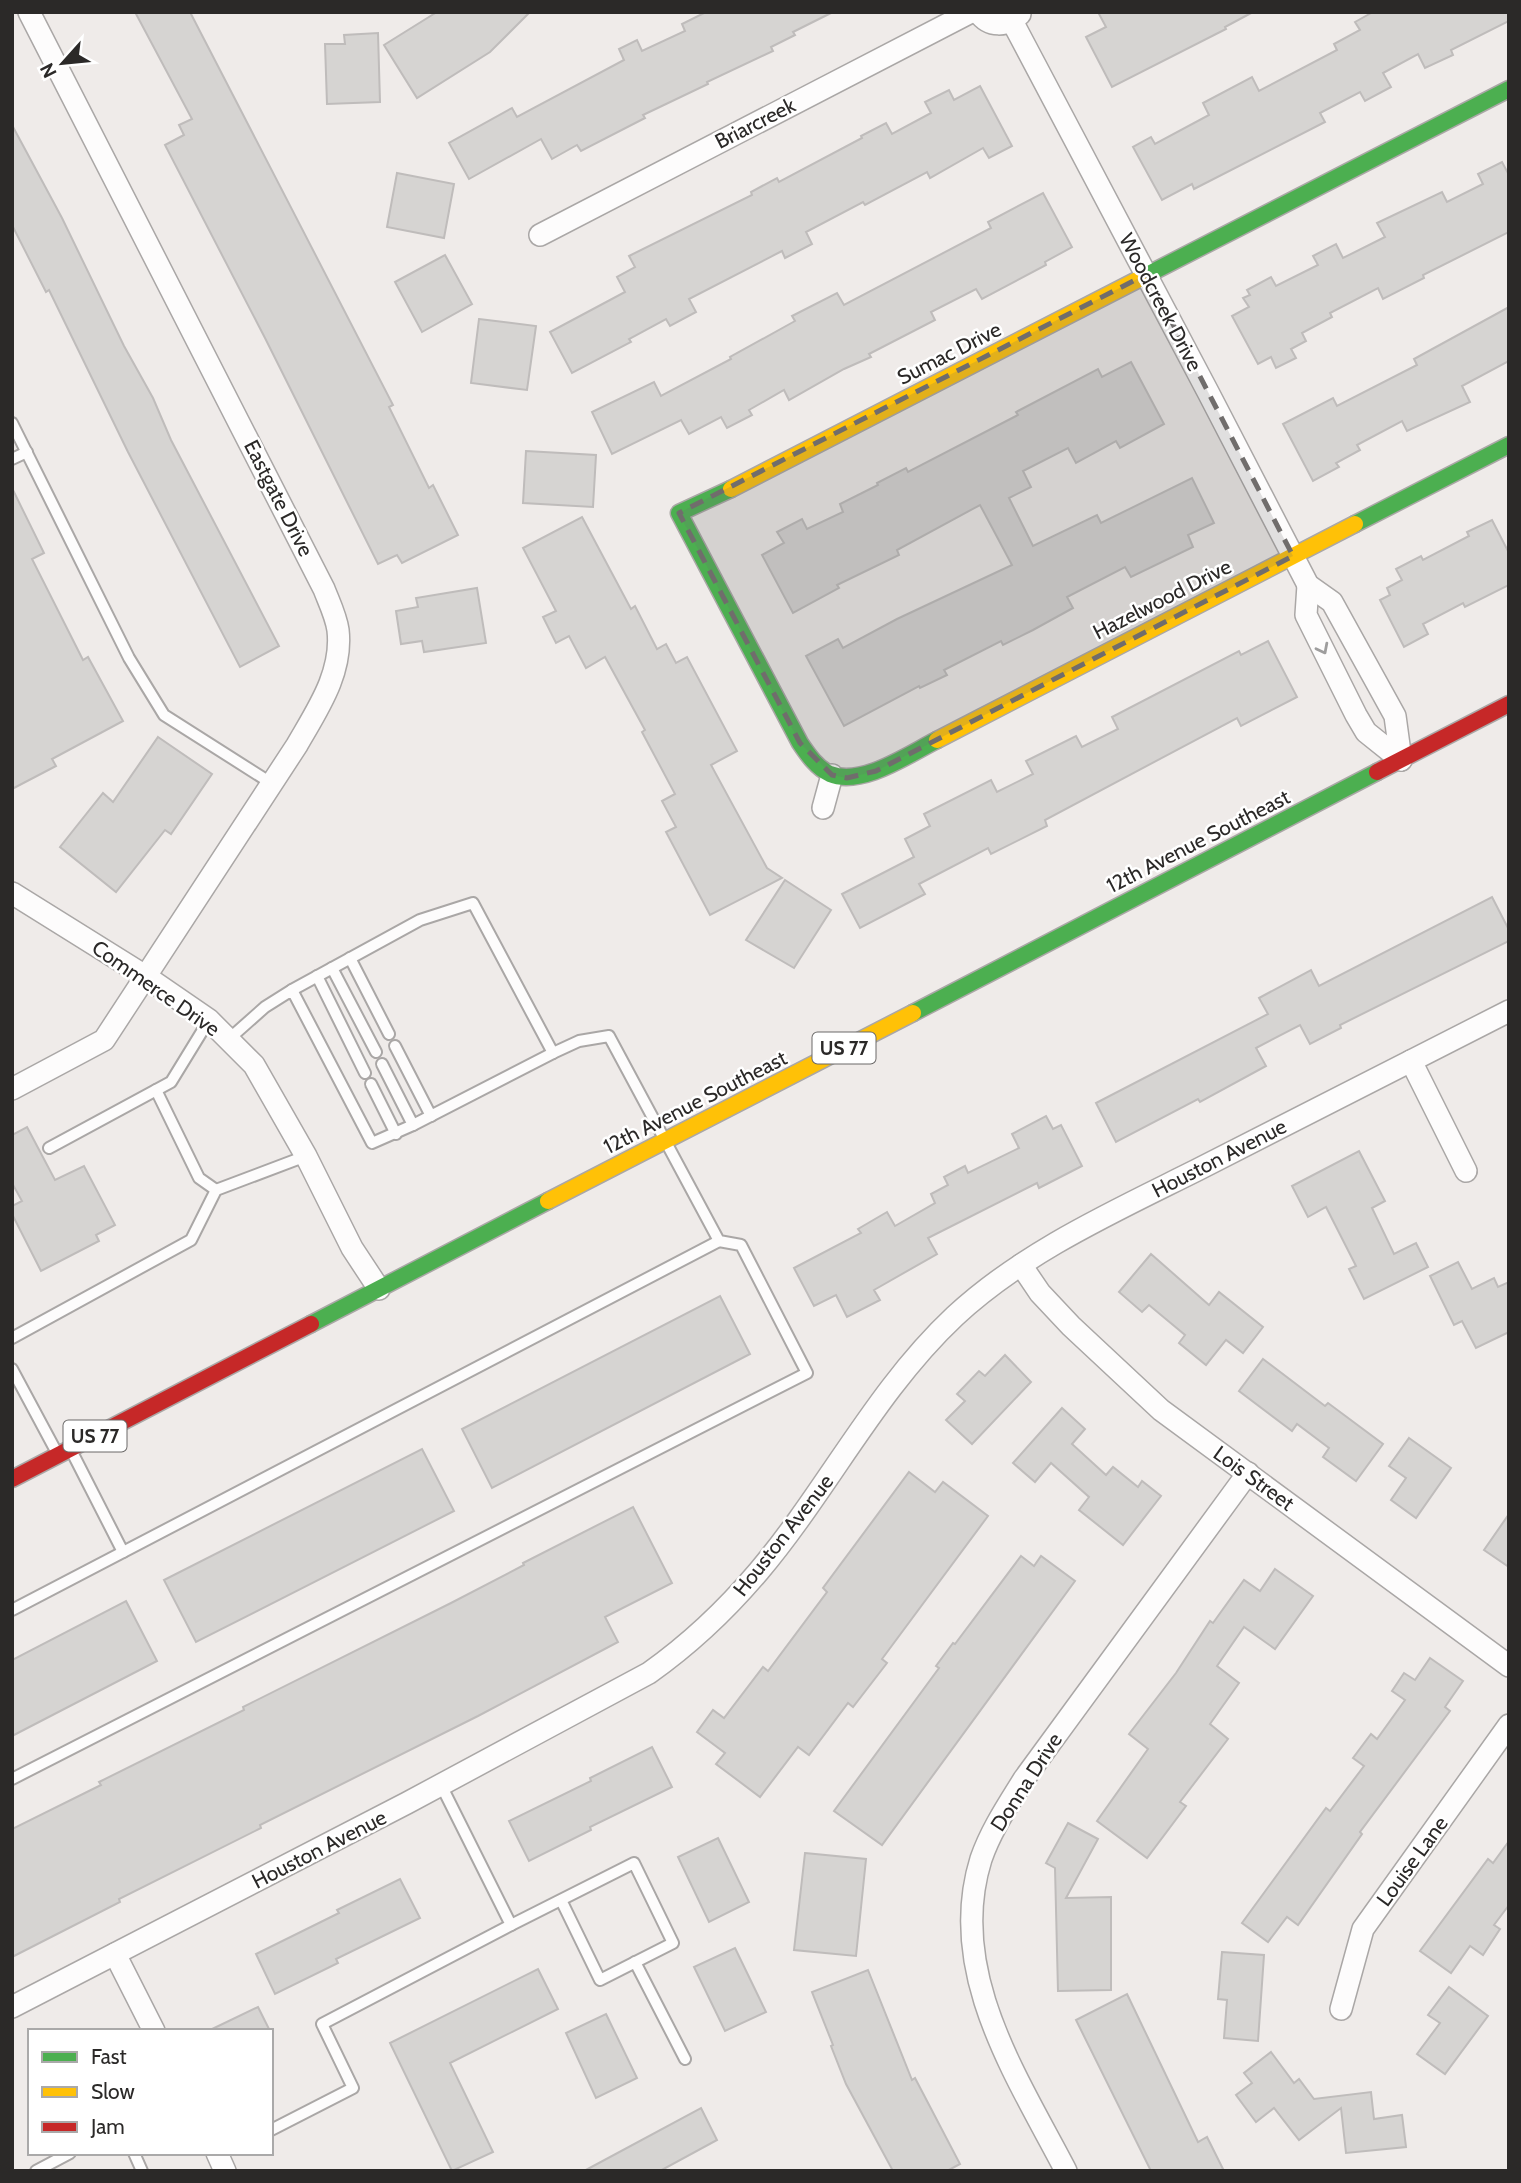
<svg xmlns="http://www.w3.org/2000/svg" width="1521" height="2183" viewBox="0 0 1521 2183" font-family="Cabin,sans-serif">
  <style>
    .building { fill: #d6d4d2; stroke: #bfbcbb; stroke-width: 2 }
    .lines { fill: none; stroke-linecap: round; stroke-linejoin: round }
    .lane-casing { stroke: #aaa7a6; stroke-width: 14 }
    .street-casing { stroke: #aaa7a6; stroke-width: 24 }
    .fast-casing { stroke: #aaa7a6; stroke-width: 19 }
    .slow-casing { stroke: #aaa7a6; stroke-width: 19 }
    .jam-casing { stroke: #aaa7a6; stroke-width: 19 }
    .lane { stroke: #fdfcfc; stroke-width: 10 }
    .street { stroke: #fdfcfc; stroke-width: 21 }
    .fast { stroke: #4caf50; stroke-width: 16 }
    .slow { stroke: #ffc107; stroke-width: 16 }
    .jam { stroke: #c62828; stroke-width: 16 }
    .oneway { stroke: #9e9d9d }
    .marked { fill: #706d6c; fill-opacity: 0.2; stroke: #706d6c; stroke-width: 5; stroke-dasharray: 14 9; stroke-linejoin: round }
    .labels { text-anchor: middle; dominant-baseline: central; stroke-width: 5; stroke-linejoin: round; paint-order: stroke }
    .shield { fill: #fff; stroke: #6b6968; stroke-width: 2 }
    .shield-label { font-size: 19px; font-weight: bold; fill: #2b2928 }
    .street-label { font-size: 21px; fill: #2b2928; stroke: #fff }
  </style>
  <rect width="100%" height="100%" fill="#efebe9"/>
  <g class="building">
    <polygon points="135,12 190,12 393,405 389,407 429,488 433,485 458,535 402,563 397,555 378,564 265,338 165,145 184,135 179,125 192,119"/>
    <polygon points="437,12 530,12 490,52 417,98 384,45"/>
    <polygon points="706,12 833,12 793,32 795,35 771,47 773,51 707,82 708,84 643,115 645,118 581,151 577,145 552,159 541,139 469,179 449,143 512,108 517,117 624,60 619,49 637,40 642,51 685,31 682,24"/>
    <polygon points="1098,12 1253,12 1225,27 1226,29 1112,87 1086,37 1106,27"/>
    <polygon points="1373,12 1509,12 1509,21 1451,50 1453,55 1425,68 1418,54 1383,73 1391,87 1365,101 1360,92 1320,113 1325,122 1194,189 1192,184 1162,200 1133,147 1151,137 1155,144 1209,115 1203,103 1252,77 1259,91 1337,50 1334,44 1360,30 1355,22"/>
    <polygon points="378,33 380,102 327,104 325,44 345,44 344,35"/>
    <polygon points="980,86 1012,146 989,158 983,148 930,178 927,172 865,205 863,202 806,232 812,244 785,258 782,251 689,299 696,312 670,326 666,319 629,339 631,342 572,373 550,332 625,292 617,277 635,267 629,256 752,195 751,192 777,178 779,182 862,138 861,136 886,123 892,134 931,113 925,102 949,90 954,100"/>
    <polygon points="12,125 62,218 124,346 153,398 171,440 279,646 240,667 128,452 49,290 46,292 12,225"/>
    <polygon points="1502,162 1509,175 1509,232 1423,275 1424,278 1383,299 1378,288 1330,313 1332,317 1302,333 1306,341 1291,349 1296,358 1276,368 1271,357 1258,364 1232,316 1249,307 1243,298 1250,295 1247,290 1271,277 1276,286 1318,265 1313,256 1336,244 1343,258 1385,237 1377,223 1442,192 1447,202 1483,184 1478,174"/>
    <polygon points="397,173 454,184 444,238 387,227"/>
    <polygon points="1043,193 1072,247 1045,262 1046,265 982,299 976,289 931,312 935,320 869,354 871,357 844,369 789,400 784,390 749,410 752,415 727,428 721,417 689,434 681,420 612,454 592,412 654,382 661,396 731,359 730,357 795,321 792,316 837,293 844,305 991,228 988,222"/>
    <polygon points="445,255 472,304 422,332 395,282"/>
    <polygon points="1509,307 1509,361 1462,386 1470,402 1407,431 1402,421 1357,445 1360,450 1336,463 1339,467 1313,481 1283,424 1333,398 1337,406 1417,365 1414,359"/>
    <polygon points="479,319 536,326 527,390 471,383"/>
    <polygon points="1131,362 1164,424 1120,448 1116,441 1076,463 1068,448 1023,471 1031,487 1009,498 1033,546 1097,515 1101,523 1192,478 1214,523 1188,535 1193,547 1131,577 1125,567 1067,597 1073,608 1033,630 1003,645 1001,641 944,670 947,675 920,688 919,686 844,726 806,656 838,639 843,648 897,619 1012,565 980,505 897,550 899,555 837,585 839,588 793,613 762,555 784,543 777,532 802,519 807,529 843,512 840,504 878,485 877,483 906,468 908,472 1018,415 1016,412 1098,369 1102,377"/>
    <polygon points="526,451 596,455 593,507 523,503"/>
    <polygon points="12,488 44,553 32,559 83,660 88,657 123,721 52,759 56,766 12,789"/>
    <polygon points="582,517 631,609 635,606 657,649 666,644 676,663 687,657 737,751 711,765 767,868 782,878 710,915 666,832 676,827 662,801 675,794 642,732 645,730 605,657 586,668 569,636 556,643 543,617 556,611 523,548"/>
    <polygon points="1492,520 1509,553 1509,585 1465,607 1463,603 1423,624 1428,634 1404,647 1380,600 1390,595 1387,588 1402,580 1396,569 1421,556 1423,560 1469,536 1467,532"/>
    <polygon points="477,588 486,643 424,652 422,641 401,644 396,611 418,607 416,598"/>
    <polygon points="1268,641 1297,697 1241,726 1237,718 1045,820 1047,826 991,854 988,848 919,884 925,894 860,928 842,894 914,857 905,839 930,826 924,814 991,780 997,792 1033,774 1026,761 1076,736 1082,747 1118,729 1112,717 1239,651 1241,655"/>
    <polygon points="158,737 212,774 171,834 165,830 116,892 60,847 103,793 113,802"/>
    <polygon points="785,880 831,910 794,968 746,940"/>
    <polygon points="1492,897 1509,930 1509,941 1340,1025 1341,1028 1310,1044 1300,1025 1256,1048 1266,1066 1200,1102 1198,1099 1116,1142 1096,1103 1268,1014 1259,998 1311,970 1319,986"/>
    <polygon points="1046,1116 1053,1129 1061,1125 1082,1166 1039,1188 1037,1183 928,1238 937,1254 874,1290 880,1300 847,1317 836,1295 814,1306 794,1268 861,1233 858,1229 887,1212 895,1226 935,1203 931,1194 948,1185 944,1177 965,1166 968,1173 1019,1148 1012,1134"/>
    <polygon points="27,1127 55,1180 84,1166 115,1225 96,1235 99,1241 41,1271 12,1214 12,1206 22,1201 12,1183 12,1135"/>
    <polygon points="1359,1151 1385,1201 1372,1208 1394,1254 1416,1243 1428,1267 1364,1299 1349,1269 1356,1266 1326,1207 1308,1217 1292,1186"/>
    <polygon points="1151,1254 1209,1305 1219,1292 1263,1327 1243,1353 1226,1340 1206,1365 1179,1343 1185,1335 1149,1305 1142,1312 1119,1292"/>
    <polygon points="1458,1262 1472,1289 1494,1278 1498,1287 1509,1282 1509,1332 1476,1348 1462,1321 1454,1325 1430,1276"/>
    <polygon points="720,1296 750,1354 492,1488 462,1429"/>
    <polygon points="1005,1355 1031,1382 972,1444 946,1420 965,1401 957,1394 979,1371 985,1376"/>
    <polygon points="1263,1359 1325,1406 1328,1403 1383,1444 1356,1481 1323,1457 1329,1448 1297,1424 1292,1431 1239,1391"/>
    <polygon points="1062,1408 1085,1429 1072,1444 1106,1475 1113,1467 1138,1487 1142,1481 1161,1496 1123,1545 1079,1510 1089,1497 1051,1463 1035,1482 1013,1463"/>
    <polygon points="1409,1438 1451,1468 1416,1518 1391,1500 1406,1478 1389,1466"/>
    <polygon points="422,1449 454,1511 196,1642 164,1580"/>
    <polygon points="909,1472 935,1492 943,1482 988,1516 882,1659 887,1663 853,1707 848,1703 809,1755 798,1747 760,1797 716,1764 725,1753 697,1732 713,1710 724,1718 763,1667 768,1671 827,1592 823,1588"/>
    <polygon points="633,1507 672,1583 605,1617 618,1642 478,1716 260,1825 261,1828 119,1899 120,1902 12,1957 12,1829 101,1785 99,1782 244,1710 243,1707 451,1603 524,1565 523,1563"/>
    <polygon points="1509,1514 1509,1567 1484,1550"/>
    <polygon points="1021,1556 1034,1566 1041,1556 1075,1581 882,1845 834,1811 939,1668 936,1666 953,1643 955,1644"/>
    <polygon points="1275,1569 1313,1596 1275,1649 1244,1627 1217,1666 1239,1683 1210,1724 1228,1739 1180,1802 1186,1806 1147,1858 1097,1821 1148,1749 1129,1734 1176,1673 1210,1621 1213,1623 1244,1580 1260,1591"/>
    <polygon points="126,1601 157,1661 12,1736 12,1660"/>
    <polygon points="1430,1658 1463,1681 1445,1707 1450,1711 1360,1832 1362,1834 1298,1925 1287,1917 1268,1942 1242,1923 1326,1808 1330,1811 1364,1766 1353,1758 1371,1734 1377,1739 1405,1700 1392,1691 1404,1673 1415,1680"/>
    <polygon points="652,1747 672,1787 590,1827 591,1830 529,1861 509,1821 591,1781 590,1778"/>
    <polygon points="1068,1823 1098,1839 1066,1898 1111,1897 1111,1990 1058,1991 1055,1868 1046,1863"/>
    <polygon points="718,1838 749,1902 709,1922 678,1857"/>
    <polygon points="1509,1841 1509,1905 1494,1925 1500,1929 1483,1955 1470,1946 1451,1973 1420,1951 1488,1859 1493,1863"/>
    <polygon points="805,1853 866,1859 856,1956 794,1950"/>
    <polygon points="400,1879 420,1918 336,1959 338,1963 275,1994 256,1954 339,1913 337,1910"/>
    <polygon points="735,1948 766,2012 725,2031 694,1967"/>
    <polygon points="1222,1952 1264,1955 1258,2041 1224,2038 1227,2000 1218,1999"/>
    <polygon points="538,1969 558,2009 450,2063 493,2152 452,2171 390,2043"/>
    <polygon points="868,1970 912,2080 915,2078 960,2164 947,2171 893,2171 846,2084 831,2046 833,2045 812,1992"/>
    <polygon points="1449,1987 1488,2016 1445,2074 1417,2054 1440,2023 1428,2015"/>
    <polygon points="1127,1994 1198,2142 1207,2137 1224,2171 1151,2171 1076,2020"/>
    <polygon points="258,2007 270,2031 208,2031"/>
    <polygon points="606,2014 637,2078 596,2098 566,2033"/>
    <polygon points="1271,2052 1294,2083 1299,2079 1314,2099 1371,2092 1374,2119 1402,2115 1406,2147 1346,2153 1341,2108 1299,2140 1274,2108 1256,2122 1236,2095 1252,2083 1244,2073"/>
    <polygon points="701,2108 717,2140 660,2171 584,2171"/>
  </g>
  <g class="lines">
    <defs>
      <g id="lane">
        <polyline points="12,423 129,658 164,715 271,783"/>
        <polyline points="12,459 27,452"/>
        <polyline points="350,958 389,1034"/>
        <polyline points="332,968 376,1052"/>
        <polyline points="317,976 365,1073"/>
        <polyline points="292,990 420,920 473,903 553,1053"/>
        <polyline points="395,1046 431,1116"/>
        <polyline points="382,1064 413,1125"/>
        <polyline points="371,1084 396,1134"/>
        <polyline points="156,1090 199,1178 216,1190"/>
        <polyline points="49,1148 171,1082 209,1020"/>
        <polyline points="12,1338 191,1240 216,1190 306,1156"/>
        <polyline points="12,1369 57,1453"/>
        <polyline points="72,1452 123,1552"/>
        <polyline points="12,1610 719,1241"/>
        <polyline points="12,1779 807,1373 741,1245 719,1241 609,1036 579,1041 553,1053 413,1125 372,1143 292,990 265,1007 229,1039"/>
        <polyline points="511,1925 634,1863 673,1943 600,1980 561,1900"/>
        <polyline points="635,1962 685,2059"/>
        <polyline points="271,2130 353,2088 322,2024 511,1925 441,1785"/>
        <polyline points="134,2153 142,2171"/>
        <polyline points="36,2171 70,2153"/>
      </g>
      <g id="street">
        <path d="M978,12C989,28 1007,27 1020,14"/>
        <polyline points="1012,21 1208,392 1308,585 1332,602 1395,716 1401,760"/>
        <polyline points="540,235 971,12"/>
        <polyline points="1308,585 1306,615 1356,715 1366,732 1401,760"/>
        <polyline points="823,808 832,775"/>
        <polyline points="12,893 145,976 209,1020 254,1065 306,1156 352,1248 379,1289"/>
        <polyline points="1411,1061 1466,1171"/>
        <path d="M12,1089L104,1040L297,745C317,710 343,673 338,630C336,616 329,602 324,589L29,12"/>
        <polyline points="1021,1265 1040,1293 1071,1326 1161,1410 1509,1666"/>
        <polyline points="115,1954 154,2031"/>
        <path d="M12,2007L407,1803L649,1673C690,1644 726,1610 759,1571C828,1489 876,1390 955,1316C1024,1252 1113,1212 1197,1170C1301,1117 1405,1064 1509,1011"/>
        <polyline points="1341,2009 1363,1929 1509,1725"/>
        <polyline points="217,2153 225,2171"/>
        <path d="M1066,2171C1016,2075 946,1971 981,1859C991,1830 1008,1805 1024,1779L1248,1473"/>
      </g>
      <g id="fast">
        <polyline points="1139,279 1509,89"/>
        <path d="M731,489L679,513L800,743C808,755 817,768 830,774C862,787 909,754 937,740"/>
        <polyline points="1355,524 1509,445"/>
        <polyline points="913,1013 1377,772"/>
        <polyline points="311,1324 548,1201"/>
      </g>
      <g id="slow">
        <polyline points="731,489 1139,279"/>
        <polyline points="937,740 1355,524"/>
        <polyline points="548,1201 913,1013"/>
      </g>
      <g id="jam">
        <polyline points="1377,772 1509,704"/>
        <polyline points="12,1479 311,1324"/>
      </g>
    </defs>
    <use href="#lane" class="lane-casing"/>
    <use href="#street" class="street-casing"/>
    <use href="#fast" class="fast-casing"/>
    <use href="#slow" class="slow-casing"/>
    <use href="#jam" class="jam-casing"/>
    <use href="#lane" class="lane"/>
    <use href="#street" class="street"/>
    <use href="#fast" class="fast"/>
    <use href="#slow" class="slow"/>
    <use href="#jam" class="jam"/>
  </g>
  <defs><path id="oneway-chevron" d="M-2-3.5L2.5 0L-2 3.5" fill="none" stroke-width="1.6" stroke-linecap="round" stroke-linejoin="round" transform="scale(1.75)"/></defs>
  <use class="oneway" href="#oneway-chevron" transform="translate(1323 649) rotate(63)"/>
  <path class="marked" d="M1147,274L1293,556L876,771L847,778L832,775L800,743L679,513Z"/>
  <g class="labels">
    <g class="shield">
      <rect x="812.5" y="1032.5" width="63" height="31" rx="5"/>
      <rect x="63.5" y="1420.5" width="63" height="31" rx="5"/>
    </g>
    <g class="shield-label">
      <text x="844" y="1048">US 77</text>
      <text x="95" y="1436">US 77</text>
    </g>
    <g class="street-label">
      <text transform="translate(755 123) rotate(-27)">Briarcreek</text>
      <text transform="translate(1161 302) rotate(62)">Woodcreek Drive</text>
      <text transform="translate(949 353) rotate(-27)">Sumac Drive</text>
      <text transform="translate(279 498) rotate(63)">Eastgate Drive</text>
      <text transform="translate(1162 599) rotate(-27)">Hazelwood Drive</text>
      <text transform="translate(1198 841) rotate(-27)">12th Avenue Southeast</text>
      <text transform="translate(156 988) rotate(35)">Commerce Drive</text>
      <text transform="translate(695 1102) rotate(-27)">12th Avenue Southeast</text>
      <text transform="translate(1219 1158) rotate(-27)">Houston Avenue</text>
      <text transform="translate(1254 1478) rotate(36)">Lois Street</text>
      <text transform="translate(783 1535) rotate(-52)">Houston Avenue</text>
      <text transform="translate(1026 1782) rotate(-57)">Donna Drive</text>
      <text transform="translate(319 1849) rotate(-27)">Houston Avenue</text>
      <text transform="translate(1412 1861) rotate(-54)">Louise Lane</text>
    </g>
  </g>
  <rect width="1521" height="2183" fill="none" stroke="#2b2928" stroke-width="28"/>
  <rect x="28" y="2029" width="245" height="126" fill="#ffffff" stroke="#aaa9a9" stroke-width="2"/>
  <rect x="42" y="2052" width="35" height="10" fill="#4caf50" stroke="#aaa9a9" stroke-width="2"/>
  <text x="91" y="2064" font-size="21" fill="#2b2928">Fast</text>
  <rect x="42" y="2087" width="35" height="10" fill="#ffc107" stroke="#aaa9a9" stroke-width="2"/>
  <text x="91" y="2099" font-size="21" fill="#2b2928">Slow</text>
  <rect x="42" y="2122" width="35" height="10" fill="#c62828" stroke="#aaa9a9" stroke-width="2"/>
  <text x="91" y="2134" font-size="21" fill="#2b2928">Jam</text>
  <g transform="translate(63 63) rotate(243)" stroke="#ffffff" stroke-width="5" paint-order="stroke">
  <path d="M0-5L12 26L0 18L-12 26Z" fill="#2b2928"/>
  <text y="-10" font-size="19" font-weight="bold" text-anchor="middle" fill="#2b2928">N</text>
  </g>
</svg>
